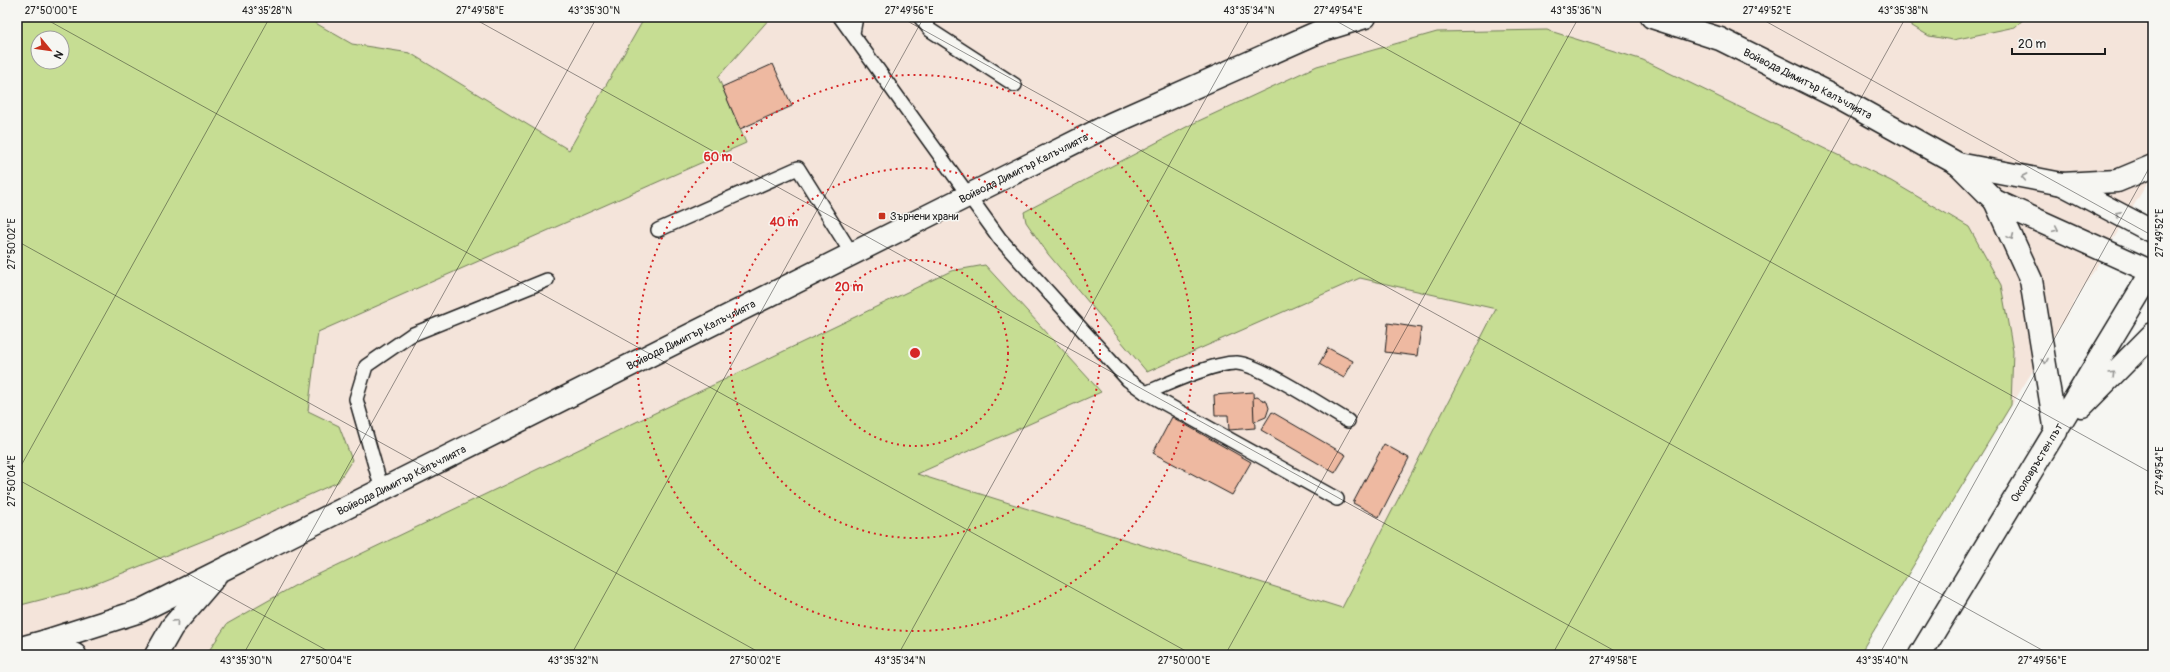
<svg xmlns="http://www.w3.org/2000/svg" width="2170" height="672" viewBox="0 0 2170 672" font-family="Pangolin,sans-serif">
  <style>
    .built { fill: #f4e4da; fill-rule: evenodd }
    .green { fill: #c6dd93; stroke: #717c58; fill-rule: evenodd }
    .building { fill: #eeb9a1; stroke: #1c1c1c }
    .lines { fill: none; stroke-linecap: round; stroke-linejoin: round }
    .service-casing { stroke: #1c1c1c; stroke-width: 16 }
    .minor-casing { stroke: #1c1c1c; stroke-width: 25 }
    .secondary-casing { stroke: #1c1c1c; stroke-width: 25 }
    .service { stroke: #f6f6f2; stroke-width: 13 }
    .minor { stroke: #f6f6f2; stroke-width: 22 }
    .secondary { stroke: #f6f6f2; stroke-width: 22 }
    .oneway { stroke: #949492 }
    .ticks { fill: none; stroke: #1c1c1c; stroke-width: 1; stroke-opacity: 0.45 }
    .ring { fill: none; stroke: #d62828; stroke-width: 2; stroke-dasharray: 2 4 }
    .poi-dot { fill: #c8321e; stroke: #f6f6f2; stroke-width: 1.5 }
    .labels { text-anchor: middle; dominant-baseline: central; stroke-width: 3; stroke-linejoin: round; paint-order: stroke }
    .street-label { font-size: 11px; fill: #1c1c1c; stroke: #f6f6f2 }
    .poi-label { font-size: 11px; fill: #1c1c1c; stroke: #f6f6f2; text-anchor: start }
    .centre { fill: #d62828; stroke: #f6f6f2; stroke-width: 2 }
    .ring-label { font-size: 12px; text-anchor: middle; font-weight: bold; fill: #d62828; stroke: #f6f6f2; stroke-width: 3; stroke-linejoin: round; paint-order: stroke }
    .neatline { fill: none; stroke: #1c1c1c; stroke-width: 1.5 }
    .ticks-label { font-size: 10px; text-anchor: middle; fill: #1c1c1c }
  </style>
  <rect width="100%" height="100%" fill="#f6f6f2"/>
  <filter id="ink" filterUnits="userSpaceOnUse"><feTurbulence type="fractalNoise" baseFrequency=".025" numOctaves="2"/><feDisplacementMap in="SourceGraphic" scale="8" xChannelSelector="R" yChannelSelector="G"/><feConvolveMatrix kernelMatrix="1 2 1 2 8 2 1 2 1" color-interpolation-filters="sRGB"/></filter>
  <g filter="url(#ink)">
    <path class="built" d="M17,17H2153V174L1859,655H17ZM38,38H62V62H38Z"/>
    <g class="green">
      <path d="M17,17H305L352,44L410,53L569,150L645,17H771L718,77L746,143L318,332L308,411L339,426L352,460L338,482L240,526L83,589L17,606ZM38,38H62V62H38Z"/>
      <polygon points="1897,17 2026,17 2015,27 1953,40 1929,36"/>
      <polygon points="1547,30 1643,60 1891,181 1969,227 2001,285 2013,351 2011,405 1859,655 206,655 227,624 294,586 951,271 985,265 1101,392 917,474 1342,608 1496,309 1360,278 1147,372 1048,254 1026,222 1024,212 1192,124 1317,66 1437,32"/>
    </g>
    <g class="building">
      <polygon points="773,64 792,106 740,129 722,87"/>
      <polygon points="1388,323 1421,328 1417,356 1385,352"/>
      <polygon points="1328,348 1353,361 1344,378 1319,364"/>
      <polygon points="1253,392 1255,428 1229,430 1228,415 1215,415 1214,395"/>
      <polygon points="1257,397 1267,402 1269,408 1266,417 1254,422 1253,398"/>
      <polygon points="1272,412 1346,455 1335,473 1261,430"/>
      <polygon points="1172,417 1251,462 1232,495 1153,453"/>
      <polygon points="1384,444 1409,458 1379,517 1353,503"/>
    </g>
    <g class="lines">
      <defs>
        <g id="service">
          <polyline points="840,17 1000,239 1128,380 1146,393 1337,499"/>
          <polyline points="920,17 930,30 1015,85"/>
          <polyline points="853,33 856,17"/>
          <polyline points="658,230 798,168 852,254"/>
          <path d="M1146,393C1167,384 1215,362 1237,363C1261,365 1324,407 1348,421"/>
          <polyline points="382,490 356,399 366,366 411,335 547,280"/>
        </g>
        <g id="minor">
          <path id="s1" d="M1652,17L1720,39L1837,97L1958,164L1995,201L2152,272"/>
          <polyline points="1958,164 2062,184 2153,232"/>
          <polyline points="46,641 75,655"/>
          <path id="s2" d="M17,649L46,641L140,611L1111,124L1323,30L1365,17"/>
          <polyline points="156,655 172,627 214,578"/>
        </g>
        <g id="secondary">
          <polyline points="2062,184 2117,181 2153,166"/>
          <polyline points="1995,201 2031,280 2056,432"/>
          <polyline points="2082,406 2153,334"/>
          <path id="s3" d="M1920,655L2153,270"/>
        </g>
      </defs>
      <use href="#service" class="service-casing"/>
      <use href="#minor" class="minor-casing"/>
      <use href="#secondary" class="secondary-casing"/>
      <use href="#service" class="service"/>
      <use href="#minor" class="minor"/>
      <use href="#secondary" class="secondary"/>
    </g>
    <defs><path id="oneway-chevron" d="M-2-3.5L2.5 0L-2 3.5" fill="none" stroke-width="1.6" stroke-linecap="round" stroke-linejoin="round"/></defs>
    <g class="oneway">
      <use href="#oneway-chevron" transform="translate(2024 177) rotate(-169)"/>
      <use href="#oneway-chevron" transform="translate(2118 214) rotate(-152)"/>
      <use href="#oneway-chevron" transform="translate(2056 229) rotate(25)"/>
      <use href="#oneway-chevron" transform="translate(2011 237) rotate(66)"/>
      <use href="#oneway-chevron" transform="translate(2045 361) rotate(81)"/>
      <use href="#oneway-chevron" transform="translate(2112 374) rotate(-46)"/>
      <use href="#oneway-chevron" transform="translate(176 622) rotate(-49)"/>
    </g>
  </g>
  <path class="ticks" d="M42,17L1193,655M471,17L1622,655M900,17L2051,655M1329,17L2153,474M1758,17L2153,236M17,241L764,655M17,473L270,17M17,479L335,655M243,655L597,17M571,655L924,17M898,655L1251,17M1225,655L1579,17M1552,655L1906,17M1879,655L2153,161"/>
  <g class="ring">
    <circle cx="915" cy="353" r="93"/>
    <circle cx="915" cy="353" r="185"/>
    <circle cx="915" cy="353" r="278"/>
  </g>
  <rect class="poi-dot" x="878" y="212" width="8" height="8" rx="2"/>
  <g class="labels">
    <g class="street-label">
      <text stroke="none"><textPath href="#s1" startOffset="170">Войвода Димитър Калъчлията</textPath></text>
      <text stroke="none"><textPath href="#s2" startOffset="1117">Войвода Димитър Калъчлията</textPath></text>
      <text stroke="none"><textPath href="#s2" startOffset="745">Войвода Димитър Калъчлията</textPath></text>
      <text stroke="none"><textPath href="#s3" startOffset="225">Околовръстен път</textPath></text>
      <text stroke="none"><textPath href="#s2" startOffset="421">Войвода Димитър Калъчлията</textPath></text>
    </g>
    <g class="poi-label">
      <text x="890" y="216">Зърнени храни</text>
    </g>
  </g>
  <circle cx="915" cy="353" r="6" class="centre"/>
  <g class="ring-label">
    <text x="718" y="161">60 m</text>
    <text x="784" y="226">40 m</text>
    <text x="849" y="291">20 m</text>
  </g>
  <rect width="2170" height="672" fill="none" stroke="#f6f6f2" stroke-width="44"/>
  <g transform="translate(50 50) rotate(119)"><circle r="19" fill="#f6f6f2" stroke="#9f9f9c"/>
  <path d="M0-3L7 15L0 10L-7 15Z" fill="#c8321e"/>
  <text y="-6" font-size="11" font-weight="bold" text-anchor="middle" fill="#1c1c1c">N</text>
  </g>
  <path d="M2012 48v6h93v-6" fill="none" stroke="#1c1c1c" stroke-width="2"/>
  <text x="2018" y="48" font-size="12" fill="#1c1c1c" stroke="#f6f6f2" stroke-width="3" paint-order="stroke">20 m</text>
  <rect x="22" y="22" width="2126" height="628" class="neatline"/>
  <g class="ticks-label">
    <text x="51" y="14">27°50'00"E</text>
    <text x="267" y="14">43°35'28"N</text>
    <text x="480" y="14">27°49'58"E</text>
    <text x="594" y="14">43°35'30"N</text>
    <text x="909" y="14">27°49'56"E</text>
    <text x="1249" y="14">43°35'34"N</text>
    <text x="1338" y="14">27°49'54"E</text>
    <text x="1576" y="14">43°35'36"N</text>
    <text x="1767" y="14">27°49'52"E</text>
    <text x="1903" y="14">43°35'38"N</text>
    <text transform="translate(2159 233) rotate(-90)" y="4">27°49'52"E</text>
    <text transform="translate(11 244) rotate(-90)" y="4">27°50'02"E</text>
    <text transform="translate(2159 471) rotate(-90)" y="4">27°49'54"E</text>
    <text transform="translate(11 481) rotate(-90)" y="4">27°50'04"E</text>
    <text x="246" y="664">43°35'30"N</text>
    <text x="326" y="664">27°50'04"E</text>
    <text x="573" y="664">43°35'32"N</text>
    <text x="755" y="664">27°50'02"E</text>
    <text x="900" y="664">43°35'34"N</text>
    <text x="1184" y="664">27°50'00"E</text>
    <text x="1613" y="664">27°49'58"E</text>
    <text x="1882" y="664">43°35'40"N</text>
    <text x="2042" y="664">27°49'56"E</text>
  </g>
</svg>
